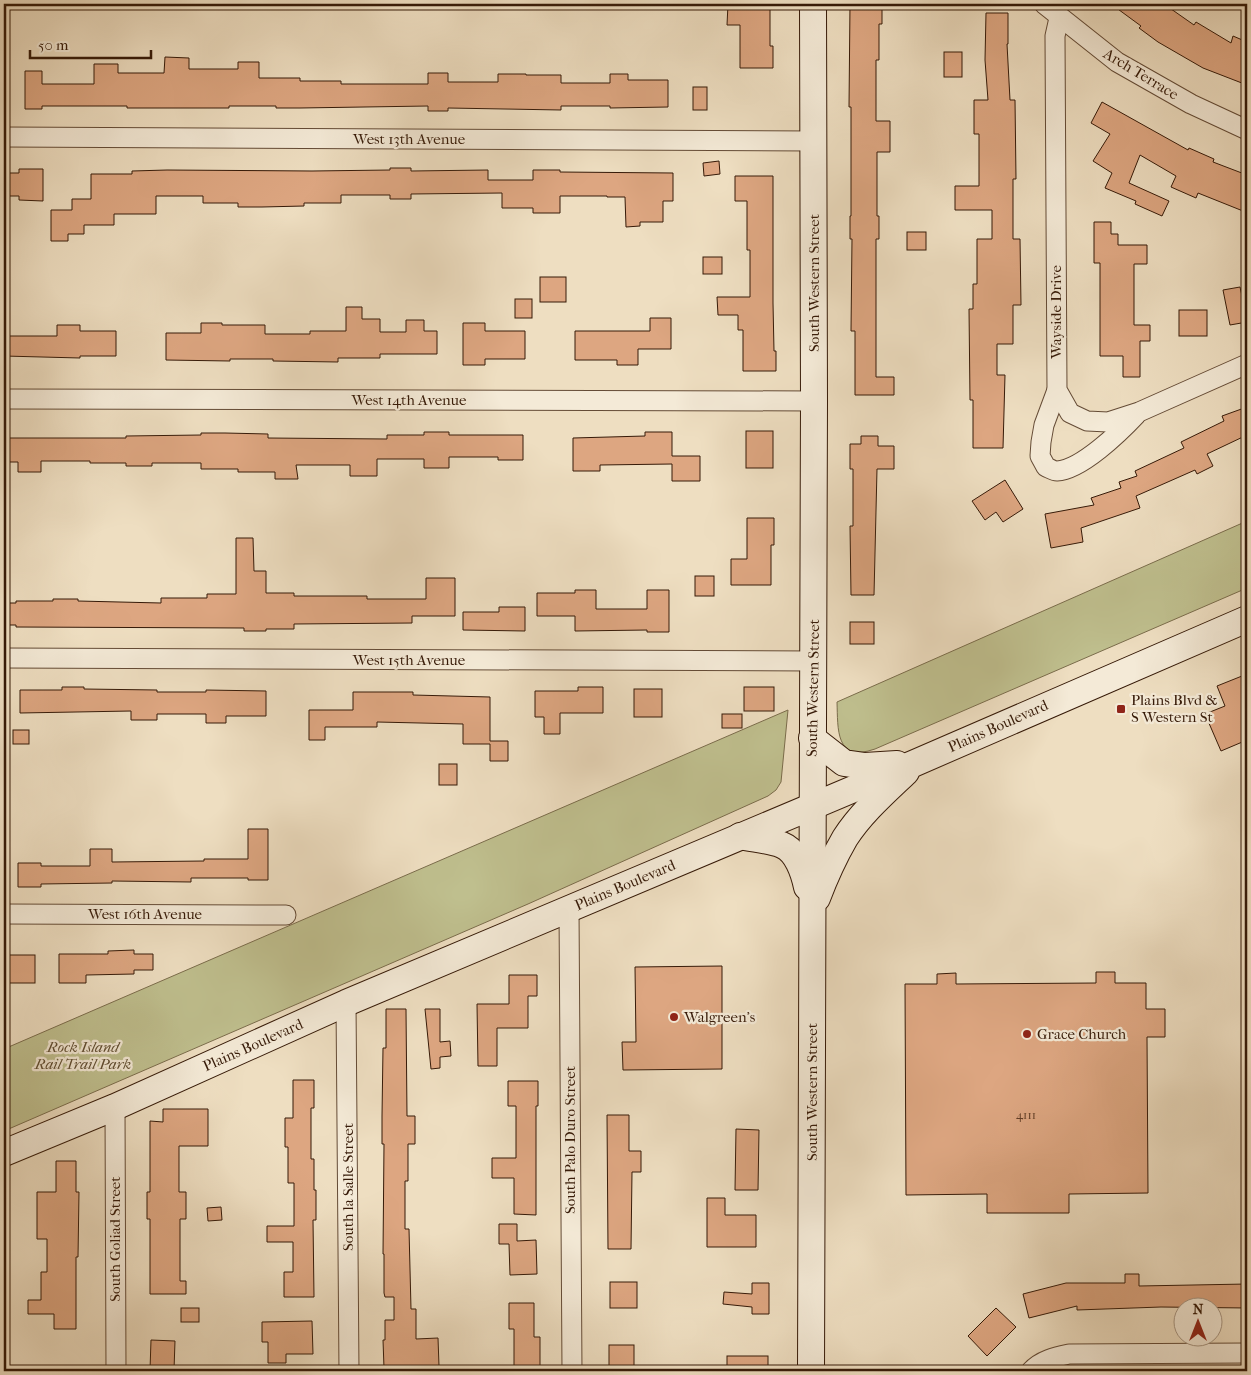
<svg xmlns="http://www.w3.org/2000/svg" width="1251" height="1375" viewBox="0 0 1251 1375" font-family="'IM FELL French Canon',serif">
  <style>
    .green { fill: #bfbf8e; stroke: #7a6c4b }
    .building { fill: #dda681; stroke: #361a08 }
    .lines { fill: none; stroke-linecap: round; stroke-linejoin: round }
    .street-casing { stroke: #644b36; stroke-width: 21 }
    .secondary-casing { stroke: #361a08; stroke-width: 28 }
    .street { stroke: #f4ead7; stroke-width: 19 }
    .secondary { stroke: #f4ead7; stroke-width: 26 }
    .poi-dot { fill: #8f2418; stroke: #f4ead7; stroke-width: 2 }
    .labels { text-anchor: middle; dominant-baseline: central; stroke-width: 4.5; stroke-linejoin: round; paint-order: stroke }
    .number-label { font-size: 12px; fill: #603d26 }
    .street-label { font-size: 15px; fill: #361a08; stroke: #f4ead7 }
    .poi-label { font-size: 15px; fill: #361a08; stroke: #f4ead7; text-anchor: start }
    .park-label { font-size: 15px; font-style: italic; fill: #5f4c30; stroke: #f4ead7 }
  </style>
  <rect width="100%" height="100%" fill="#eedec1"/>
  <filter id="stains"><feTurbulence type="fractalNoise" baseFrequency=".004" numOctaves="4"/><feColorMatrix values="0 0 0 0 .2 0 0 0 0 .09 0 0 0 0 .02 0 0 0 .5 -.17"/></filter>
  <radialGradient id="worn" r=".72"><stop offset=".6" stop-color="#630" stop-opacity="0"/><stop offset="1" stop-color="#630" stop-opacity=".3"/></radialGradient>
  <g class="green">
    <path d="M1247,521V588L875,749C835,763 838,729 837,702Z"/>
    <polygon points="788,710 781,782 776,790 768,796 528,904 4,1131 4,1049"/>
  </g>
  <g class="building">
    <polygon points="728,4 770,4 770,46 773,46 773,68 740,68 740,25 727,25"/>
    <polygon points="850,4 882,4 882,24 879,24 879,60 876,60 876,121 890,121 890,152 877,152 877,216 879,216 879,239 876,239 876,377 894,377 894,395 855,395 855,331 851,331 852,239 850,239 850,216 851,216 851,107 849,107"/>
    <polygon points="1111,4 1164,4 1194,25 1196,22 1231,43 1233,36 1247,42 1247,85 1203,68 1158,42 1139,28 1141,26"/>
    <polygon points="986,13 1008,13 1008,44 1007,44 1010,100 1015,100 1016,179 1013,179 1013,239 1020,239 1021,305 1013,305 1013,344 997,344 997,375 1005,375 1003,448 973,448 973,400 970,400 969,309 973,309 973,284 977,284 977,239 992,239 992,210 955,210 955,186 979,186 979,134 974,134 974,100 988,100 985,60"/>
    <rect x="944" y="52" width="18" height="25"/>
    <polygon points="165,57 189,58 189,69 238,69 238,62 259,62 259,78 300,78 300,81 341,81 341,84 428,84 428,73 448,73 448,82 498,82 498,74 526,74 526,75 561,75 561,83 610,83 610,74 628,74 628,80 668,80 668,107 610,108 610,106 561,106 561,110 448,108 448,111 428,111 428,106 300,108 276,108 276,106 229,106 229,108 127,108 127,106 42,106 42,109 25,109 25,71 42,71 42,84 94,84 94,64 118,64 118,73 164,73"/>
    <rect x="693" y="87" width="14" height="23"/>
    <polygon points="1102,102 1188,150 1189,148 1214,159 1213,162 1247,175 1247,200 1243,211 1198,193 1196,198 1171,187 1176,176 1140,155 1129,183 1169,201 1162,216 1135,204 1136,201 1105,188 1112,173 1093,161 1110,134 1091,123"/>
    <polygon points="719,161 720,174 704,176 703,163"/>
    <polygon points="390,168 411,168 411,171 488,170 488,180 533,180 533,170 560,170 560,172 673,173 673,201 663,201 663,222 640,222 640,226 626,227 625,197 607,197 607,196 560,196 560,213 533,213 533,208 502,208 502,193 411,194 411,199 390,199 390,195 341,195 341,203 304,203 304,206 262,207 238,207 238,203 203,203 203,196 156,196 156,214 114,214 114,225 84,225 84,234 68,234 68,241 51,241 51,210 72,210 72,199 91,199 91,174 132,174 132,171 167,170 312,171 390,170"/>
    <polygon points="19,169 43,169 43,201 19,200 19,196 4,196 4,173 19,173"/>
    <polygon points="735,176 773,176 773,303 774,351 776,351 776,371 743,371 743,330 738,330 738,315 718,315 717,297 750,297 750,250 747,250 747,201 735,201"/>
    <polygon points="1094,222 1111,222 1111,234 1118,234 1118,245 1147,245 1147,264 1134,264 1134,325 1150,325 1150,341 1140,341 1140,377 1123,377 1123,356 1100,356 1100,263 1094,263"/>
    <rect x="907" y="232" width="19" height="18"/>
    <rect x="703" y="257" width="19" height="17"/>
    <rect x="540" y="277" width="26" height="25"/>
    <polygon points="1240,287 1242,296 1247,295 1247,322 1230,325 1223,290"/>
    <rect x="515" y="299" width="17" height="19"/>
    <polygon points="346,307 362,307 362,319 380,319 380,332 406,332 406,320 424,320 424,331 437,331 437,354 380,354 380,358 338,358 338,362 273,361 273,359 230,359 230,361 166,360 166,333 201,333 201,323 222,323 222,325 265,325 265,334 310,334 310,331 346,331"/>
    <rect x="1179" y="310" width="28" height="26"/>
    <polygon points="650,318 671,318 671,349 638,349 638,365 617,365 617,360 575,360 575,331 650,331"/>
    <polygon points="463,323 485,323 485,331 525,331 525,359 485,359 485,365 463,365"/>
    <polygon points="57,325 80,325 80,331 116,331 116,356 80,356 80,358 4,356 4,336 57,336"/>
    <polygon points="1247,407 1247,435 1207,454 1213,466 1197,474 1195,470 1136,496 1140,508 1081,528 1083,542 1051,548 1045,514 1094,505 1091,498 1121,488 1119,482 1137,476 1135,471 1184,448 1181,442 1224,421 1222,416"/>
    <rect x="746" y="431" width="27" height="37"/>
    <polygon points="424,432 449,432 449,435 523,435 523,460 498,460 498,457 449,457 449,468 424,468 424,459 377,459 377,476 350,476 350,465 296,465 298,479 275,479 275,472 238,472 238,469 201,469 201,463 152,463 152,466 126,466 126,463 90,463 90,461 41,461 41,472 18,472 18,462 4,462 4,438 126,438 126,436 201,435 201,433 225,433 268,434 268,438 387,439 387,435 424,435"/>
    <polygon points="645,432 672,432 672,456 700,456 700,481 672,481 672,464 600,465 600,471 573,471 573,438 645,436"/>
    <polygon points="861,436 878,436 878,446 894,446 894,469 877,469 874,595 851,595 850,526 853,526 853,469 850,469 850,444 861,444"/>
    <polygon points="1005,480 1023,509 1003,522 996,512 985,520 972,501"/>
    <polygon points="747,518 774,518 774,545 771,545 771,585 731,585 731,559 747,559"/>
    <polygon points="236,538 253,538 254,571 266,571 266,593 294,593 294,596 367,596 367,599 426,599 426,578 455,578 455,616 412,616 412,623 294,624 294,629 266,629 266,631 244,631 244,628 16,627 16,625 4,625 4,603 16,603 16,601 53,601 53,599 78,599 78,601 161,603 161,598 207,598 207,594 236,594"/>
    <rect x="695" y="576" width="19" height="20"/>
    <polygon points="575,590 596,590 596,609 647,609 647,590 669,590 669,632 647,632 647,630 575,631 575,616 537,616 537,593 575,593"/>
    <polygon points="499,607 525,607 525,631 463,630 463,612 499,612"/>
    <rect x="850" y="622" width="24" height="22"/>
    <polygon points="1247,674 1247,740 1221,751 1205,714 1225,706 1217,686"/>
    <polygon points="62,687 84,687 84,689 157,690 157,692 206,692 206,690 266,691 266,716 226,716 226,723 206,723 206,714 157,714 157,720 131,720 131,711 20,713 20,690 62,690"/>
    <polygon points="578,687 603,687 603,713 560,713 560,734 544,734 544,717 535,717 535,691 578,691"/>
    <rect x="744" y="687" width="30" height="24"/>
    <rect x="634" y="689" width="28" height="28"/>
    <polygon points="353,692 413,692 413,695 490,697 490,741 508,741 508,761 490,761 490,744 463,744 463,724 377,722 377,727 325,727 325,740 309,740 309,710 353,710"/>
    <rect x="722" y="714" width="20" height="14"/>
    <rect x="13" y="730" width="16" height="14"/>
    <rect x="439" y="764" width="18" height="21"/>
    <polygon points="248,829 268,829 268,880 248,880 248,878 191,878 191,882 112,881 112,883 41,884 41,887 18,887 18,863 41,863 41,866 90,866 90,849 112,849 112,862 204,861 204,859 248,859"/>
    <polygon points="134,950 134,954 153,954 153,970 134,970 134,974 86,975 86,983 59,983 59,954 108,954 108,951"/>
    <rect x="4" y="955" width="31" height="28"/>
    <polygon points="722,966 722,1069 623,1070 622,1042 636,1042 635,967"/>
    <polygon points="1096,972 1115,972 1115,983 1146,983 1146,1009 1165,1009 1165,1037 1147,1037 1148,1193 1069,1194 1069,1213 987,1213 987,1194 906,1195 905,984 937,984 937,974 956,973 956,984 1096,983"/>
    <polygon points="509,975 537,975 537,996 528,996 528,1028 497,1028 497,1066 478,1066 477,1004 509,1004"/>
    <polygon points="386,1009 406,1009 407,1116 415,1116 415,1144 408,1144 408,1181 405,1181 405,1229 409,1229 411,1309 416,1309 416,1339 438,1338 439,1366 384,1368 383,1340 385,1340 385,1320 394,1320 394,1297 385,1297 384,1293 384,1254 383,1254 384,1144 382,1144 382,1116 383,1048 386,1048"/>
    <polygon points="425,1009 440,1009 440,1042 450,1041 451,1056 440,1057 440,1068 431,1069"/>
    <polygon points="293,1080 314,1080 314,1108 311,1108 311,1159 314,1159 314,1190 316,1190 316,1220 313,1220 314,1297 284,1297 284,1272 293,1272 293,1242 267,1242 267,1226 294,1226 294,1183 288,1183 288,1147 285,1147 285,1118 293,1118"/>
    <polygon points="508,1081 538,1081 538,1106 536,1106 536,1215 514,1214 514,1178 492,1178 492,1158 516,1158 516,1106 508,1106"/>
    <polygon points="163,1109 208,1109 208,1146 179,1146 179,1192 186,1192 186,1219 180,1219 180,1281 186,1281 186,1294 150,1294 150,1219 147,1219 147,1192 150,1192 150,1121 163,1122"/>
    <polygon points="607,1115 629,1115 629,1151 641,1151 641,1172 632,1172 631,1249 608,1249"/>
    <polygon points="736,1129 759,1130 758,1190 735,1190"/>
    <polygon points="56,1161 76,1161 76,1192 79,1192 78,1257 76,1257 76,1329 54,1329 54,1314 28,1314 28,1300 41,1300 41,1272 47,1272 47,1239 37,1239 37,1192 56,1192"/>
    <polygon points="707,1198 725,1198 725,1215 756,1215 756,1247 707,1247"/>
    <polygon points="221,1207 222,1220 208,1221 207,1208"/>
    <polygon points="499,1224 517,1224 517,1241 536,1240 537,1274 510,1275 509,1244 499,1244"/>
    <polygon points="1125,1274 1139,1274 1139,1286 1247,1284 1247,1308 1161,1307 1077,1310 1077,1306 1029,1318 1023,1294 1066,1283 1125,1283"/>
    <rect x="610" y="1282" width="27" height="26"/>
    <polygon points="752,1283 769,1283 769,1314 752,1314 752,1307 723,1304 724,1292 752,1294"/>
    <polygon points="509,1303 534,1303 534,1337 540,1337 540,1366 514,1366 514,1329 509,1329"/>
    <rect x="181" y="1308" width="18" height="14"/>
    <polygon points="996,1308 1016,1327 987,1356 968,1336"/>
    <polygon points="312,1321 313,1354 286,1354 286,1363 268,1363 268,1342 262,1342 262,1322"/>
    <polygon points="151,1340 175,1341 174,1370 150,1370"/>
    <rect x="609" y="1345" width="25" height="22"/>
    <rect x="727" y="1356" width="41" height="15"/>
  </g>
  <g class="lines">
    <defs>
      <g id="street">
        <polyline points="1044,4 1117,62 1191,104 1247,130"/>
        <polyline points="1059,18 1055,36 1057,390 1070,413 1087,421 1108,422 1139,412 1247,364"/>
        <polyline points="4,137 813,141"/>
        <path d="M1057,390L1044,425L1041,442L1040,456L1046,467C1049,468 1053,471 1057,471C1081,470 1120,432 1136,415"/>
        <polyline points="4,399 814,401"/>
        <polyline points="4,658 813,661"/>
        <polyline points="569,908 572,1371"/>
        <polyline points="4,914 286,915"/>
        <polyline points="346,1003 349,1371"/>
        <polyline points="115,1107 116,1371"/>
        <path d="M1031,1371C1041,1360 1055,1357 1069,1354L1247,1353"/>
      </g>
      <g id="secondary">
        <polyline points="812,738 844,763 865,766 897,764"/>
        <path d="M740,836C753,839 771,840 782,845C797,851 804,873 807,887"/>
        <path d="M817,898C825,877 834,857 845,838C861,813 885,792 906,772"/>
        <polyline points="4,1153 115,1107 346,1003 915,763 1247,619"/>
        <polyline points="811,1371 814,401 813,4"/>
      </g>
    </defs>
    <use href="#street" class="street-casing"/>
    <use href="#secondary" class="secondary-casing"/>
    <use href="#street" class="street"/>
    <use href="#secondary" class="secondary"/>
  </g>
  <g class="poi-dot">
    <rect x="1116" y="704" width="10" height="10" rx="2.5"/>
    <circle cx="674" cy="1017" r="5"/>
    <circle cx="1027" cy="1034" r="5"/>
  </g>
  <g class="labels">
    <g class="number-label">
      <text x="1026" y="1115">4111</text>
    </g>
    <g class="street-label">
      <text transform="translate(1141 74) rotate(31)">Arch Terrace</text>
      <text x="409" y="139">West 13th Avenue</text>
      <text transform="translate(814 283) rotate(-90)">South Western Street</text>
      <text transform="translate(1056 312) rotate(-90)">Wayside Drive</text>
      <text x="409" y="400">West 14th Avenue</text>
      <text x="409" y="660">West 15th Avenue</text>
      <text transform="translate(813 688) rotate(-89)">South Western Street</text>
      <text transform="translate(998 726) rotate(-24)">Plains Boulevard</text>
      <text transform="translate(625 885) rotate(-23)">Plains Boulevard</text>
      <text x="145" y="914">West 16th Avenue</text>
      <text transform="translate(253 1045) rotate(-24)">Plains Boulevard</text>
      <text transform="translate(812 1092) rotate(-90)">South Western Street</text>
      <text transform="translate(570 1140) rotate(-90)">South Palo Duro Street</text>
      <text transform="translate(348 1187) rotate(-90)">South la Salle Street</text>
      <text transform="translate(115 1239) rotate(-90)">South Goliad Street</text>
    </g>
    <g class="poi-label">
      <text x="1131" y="700">Plains Blvd &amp;<tspan x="1131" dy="17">S Western St</tspan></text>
      <text x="684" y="1017">Walgreen's</text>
      <text x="1037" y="1034">Grace Church</text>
    </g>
    <g class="park-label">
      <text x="83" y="1047">Rock Island<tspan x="83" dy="17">Rail Trail Park</tspan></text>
    </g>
  </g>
  <rect width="1251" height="1375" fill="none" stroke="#eedec1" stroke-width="20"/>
  <rect x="5" y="5" width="1241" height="1365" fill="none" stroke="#361a08" stroke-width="2.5"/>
  <rect x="10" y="10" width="1231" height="1355" fill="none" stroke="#361a08"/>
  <g transform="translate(1198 1322)"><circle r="24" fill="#f4ead7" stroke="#a89784"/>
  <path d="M0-4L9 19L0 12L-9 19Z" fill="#8f2418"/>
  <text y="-8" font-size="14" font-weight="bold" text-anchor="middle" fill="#361a08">N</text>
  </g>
  <path d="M30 50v8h121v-8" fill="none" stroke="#361a08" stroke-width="2.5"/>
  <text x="38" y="50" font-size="15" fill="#361a08" stroke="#f4ead7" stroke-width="4" paint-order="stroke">50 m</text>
  <rect width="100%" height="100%" filter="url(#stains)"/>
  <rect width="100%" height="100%" fill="url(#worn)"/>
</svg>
